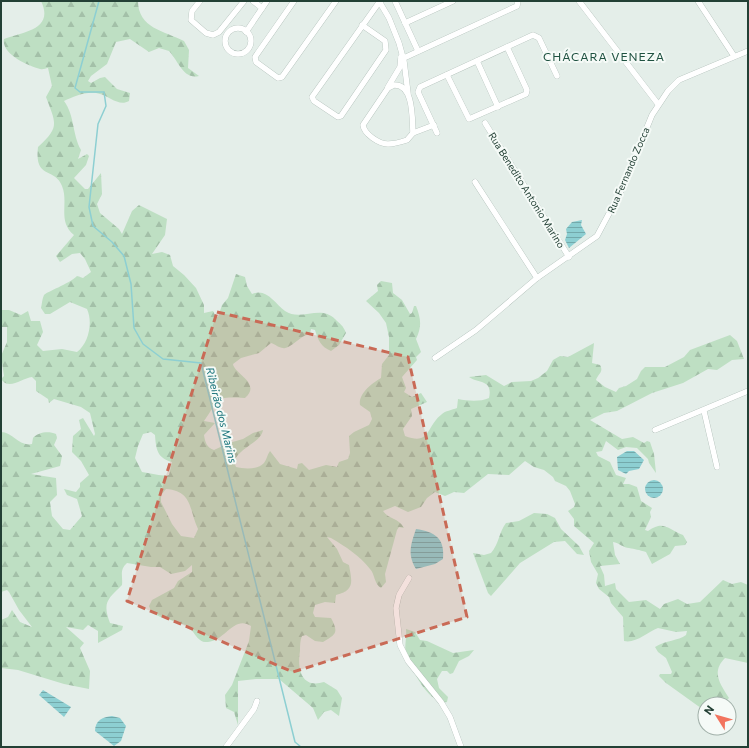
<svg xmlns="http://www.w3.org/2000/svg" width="749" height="748" viewBox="0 0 749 748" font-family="Commissioner,sans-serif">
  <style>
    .forest { fill: url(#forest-firs); fill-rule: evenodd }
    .water { fill: url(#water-rules) }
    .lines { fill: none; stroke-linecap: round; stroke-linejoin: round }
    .stream { stroke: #8dcfd2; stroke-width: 1.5 }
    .minor-casing { stroke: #a6b6af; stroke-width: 6 }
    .minor { stroke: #fff; stroke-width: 5.5 }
    .marked { fill: #c96a56; fill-opacity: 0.2; stroke: #c96a56; stroke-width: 3; stroke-dasharray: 8 5; stroke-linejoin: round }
    .labels { text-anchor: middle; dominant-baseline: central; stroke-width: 4; stroke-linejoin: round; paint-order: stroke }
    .street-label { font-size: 10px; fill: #234035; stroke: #f5faf7 }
    .water-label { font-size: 11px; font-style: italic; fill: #1d767d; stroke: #f5faf7 }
    .quarter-label { font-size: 12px; letter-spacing: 1px; fill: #1f5241; stroke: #f5faf7 }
  </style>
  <defs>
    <pattern id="forest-firs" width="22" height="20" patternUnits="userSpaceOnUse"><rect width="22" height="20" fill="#bedfc3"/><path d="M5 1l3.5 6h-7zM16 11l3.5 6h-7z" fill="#a3c0a8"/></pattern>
    <pattern id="water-rules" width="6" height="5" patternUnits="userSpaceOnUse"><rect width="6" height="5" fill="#8dcfd2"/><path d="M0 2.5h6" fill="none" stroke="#73a9ab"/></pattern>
  </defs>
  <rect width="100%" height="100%" fill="#e4eee9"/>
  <g class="forest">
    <path d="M41,1H138C138,28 164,31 184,41L189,50L188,68L199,76C183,80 178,60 169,51L159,48L149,52L130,39L116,42L107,64L91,76L88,81L91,83L100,78L105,77L117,89L130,93L129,101C119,107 109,96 100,94C89,90 74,96 64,101C75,116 72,134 81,150L78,159L87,154L89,156L86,165L74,178L85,189H88L101,173L102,194L97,204L100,213L119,229L122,234L132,211L139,205L167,219L165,235L152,254L162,252L170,255L173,266L184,275L196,288L204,305V313L213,311L216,317H218L222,305L228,298L236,274L245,277L247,286L252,294C267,288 274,303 285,311C301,322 320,304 335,319C340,324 343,325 346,333L339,345L331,351C321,347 318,340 315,330L311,329L310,334C300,335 290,350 283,348C279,348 275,344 271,343L259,353L241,358L233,364C234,374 262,383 245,398C215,396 220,398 204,421L215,423L204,435C205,442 207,448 214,450L229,443L243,439L253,433L263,430C261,443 239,447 234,462L236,467C244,469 258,470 264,463C267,459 267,455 270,451L280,464L297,469L298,464L302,463L309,470L326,465L337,467L339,462L348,459L350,453L349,436L354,432L369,425L372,419L370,412L360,405C358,394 372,383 381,378L382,364L389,355V337L386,323L379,313L366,301L378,291L377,285L381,281L392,283L393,293L402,300L410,314L412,313L414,306H416C421,319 422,326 416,339L421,352L416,357L417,360L402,377L406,388L404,392L412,397L421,393L427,402L411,409L412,416L403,429L405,436C431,446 426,426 442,414C445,411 452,410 457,408L458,399C468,401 480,402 489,398C493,379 479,384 469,377L486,375L504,386L512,382L531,381L538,378L547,371L553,360L560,356L568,357L594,343L592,363L600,365C604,372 598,374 596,380L605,387L616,392L619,388L626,386L637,379L641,371L645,367H665L684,357L690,350L730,335L737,341L744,359L732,360L717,370L708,369L683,383L652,393L617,411L604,413L590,420L622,439L633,437L644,443L647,441L650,442L654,454L656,473L649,463L648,459L637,448L626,447L618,450L606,441L602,451L596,452L598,456L610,462L616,475L626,478L623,484H629L637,487L641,501L652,508L650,512L651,517L645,530L648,531C664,520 667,529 683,535L687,542L685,545L675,546L670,554L652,564L646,552C639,550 635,549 629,548C624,548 619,543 613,542L615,555L620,564L600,566L604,575L605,586L615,583L616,589L629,602L646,600L660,609L664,604L678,599L687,604L700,602L723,580L732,584L741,582L748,585V663L725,658C711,672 720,684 729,698L726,701V704H705V711L666,683L659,676L660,674H671L672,672L666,658L658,652L655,647C666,640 678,641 686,635L687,631L676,632L658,628C648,632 635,644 624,641L623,617L611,603L609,597L599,589L596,583L598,574L591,562L589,551L594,543L574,526V519L568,511L574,507L575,504L570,491L566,486L555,481L553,477L544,470L534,467L525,461L509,475L488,474L464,493L454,492L445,496L435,492L427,498L421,507L408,512L395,506L383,511C388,519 399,518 404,528L399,527L397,530L385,574L386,582L381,588C374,584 375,574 370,569C359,555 346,547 331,538L327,537L337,549L343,562L349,565C352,582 355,590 336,595L335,603L325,602L315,605L313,613L315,617L331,618C339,633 336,634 323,642L315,641L306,635L302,636C300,640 300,646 300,651C297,668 301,689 324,682L337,690L342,698L339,716L331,710L324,712L318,720L313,708L279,679H256L238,681V725L234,712L226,708L225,695L232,685L249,641L251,626C234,615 226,640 208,642C196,643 195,630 187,626C176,619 153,620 149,606L152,600L174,588L178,581L192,572V565L185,571L171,574L160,567H151L127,563C119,570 123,576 122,585C108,599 102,602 110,623L123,626L122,630L98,643V631L88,625L83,630L66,627L84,643L80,648L90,671L89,689L64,684L18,670L1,668V620L8,617L12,610L20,622L32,627L19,610L9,592L7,590L1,592V432C13,432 19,447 32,444L33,438C38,432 49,431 56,434L57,438L54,445L62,456L60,466L31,474L56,478L57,495L50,502L52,516L63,529L70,530L82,516L77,499L67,495L64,489L76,492L80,487V483L89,475L81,461L72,452L73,436L81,429L79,420L83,418L94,436L95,434L90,413L81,407L54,399L49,403L48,399L36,391V381L32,377C22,378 9,391 1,379L4,376L1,356L7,342V327H1V310H9L21,315L28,311L31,321H40L43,332L37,345L43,351L62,349L77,352C89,343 93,322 87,309L70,302L50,314H45L41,308C42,304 42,299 44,295C46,292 69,284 77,276L83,278L91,272L85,259L80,253L72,254L60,262L56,256L74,235C57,221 69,203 62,186C55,167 34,180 38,147C60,127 56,124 46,97L52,86L48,68C45,68 44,70 40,69C28,66 1,54 4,39C22,32 55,30 41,1ZM151,432L155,435C156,449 157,458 172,462L169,475C160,477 152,473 142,472L135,458L138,446L143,434ZM166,489C193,491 189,510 198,529L194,538L181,536L172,524L161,502V495Z"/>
    <path d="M534,513L547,514L555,518L561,529L579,546L584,555L577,554L565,541L554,542L520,563L491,596L488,593L473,553L484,555L491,553C499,544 499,532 506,523L519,521Z"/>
    <path d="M406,629L415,632L420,640L427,641L453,653L474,650L469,656L459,661L453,673L450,674L447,671H442L437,679L439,688L448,697L447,702C429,705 411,669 406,654C404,647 407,637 406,629Z"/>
  </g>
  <g class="water">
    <polygon points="582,220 581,225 586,234 569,248 565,240 567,234 566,229 572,222"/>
    <polygon points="627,451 634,451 644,460 639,469 629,471 626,474 618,470 617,457"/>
    <circle cx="654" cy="489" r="9"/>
    <path d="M416,529C435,532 445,538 443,559L435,564L416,569C407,554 411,544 416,529Z"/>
    <polygon points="43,690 71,707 64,717 39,695"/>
    <path d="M112,716L120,718L126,726L121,741L114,746L95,731C95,720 103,717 112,716Z"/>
  </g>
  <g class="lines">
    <polyline class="stream" points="99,1 75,88 80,92 104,92 106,106 98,124 89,207 93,226 112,242 124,256 131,284 134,328 143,344 163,359 201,363 295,742 301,747"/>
    <defs>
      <g id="minor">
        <polyline points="200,1 192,11 191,20 206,33 213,35 219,32 244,1"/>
        <polyline points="253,1 262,8"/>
        <polyline points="294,1 255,57 256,62 278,78 282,77 336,1"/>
        <polyline points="379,1 389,18 399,43 404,61 408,93"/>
        <polyline points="395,1 418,51"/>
        <polyline points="579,1 658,104"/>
        <polyline points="698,1 734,56"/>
        <polyline points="405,23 453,1"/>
        <polyline points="362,25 385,41 386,50 341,116 338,117 314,101 312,97 380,1"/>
        <circle cx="238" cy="41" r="13"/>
        <polyline points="246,32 267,1"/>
        <polyline points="401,57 406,57 517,6 518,1"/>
        <polyline points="477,61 498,107"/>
        <polyline points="447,75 469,119 526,94 527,90 507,47"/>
        <path d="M394,85C414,84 412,119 413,133L407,140C401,142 394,144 388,144C379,144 364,134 363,125L388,88Z"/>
        <polyline points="388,87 400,67 401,57"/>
        <polyline points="485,123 569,257"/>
        <polyline points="413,133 434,125"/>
        <polyline points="437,133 418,92 420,87 533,35 539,38 557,76"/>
        <polyline points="475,182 537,278"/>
        <polyline points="435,358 476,330 537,278 597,236 621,191 652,115 668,91 679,80 748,51"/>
        <polyline points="704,411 717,467"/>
        <polyline points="655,430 748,391"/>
        <polyline points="409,578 399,595 396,608 400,645 408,661 441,702 450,717 461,747"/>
        <polyline points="226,747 254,709 257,701"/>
      </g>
    </defs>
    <use href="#minor" class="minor-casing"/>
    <use href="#minor" class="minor"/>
  </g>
  <path class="marked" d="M217,312L408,357L467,617L293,672L127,601Z"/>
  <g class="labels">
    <g class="street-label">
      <text transform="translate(628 170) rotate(-67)">Rua Fernando Zocca</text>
      <text transform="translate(527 190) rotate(58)">Rua Benedito Antonio Marino</text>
    </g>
    <g class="water-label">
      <text transform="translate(222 415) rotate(76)">Ribeirão dos Marins</text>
    </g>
    <g class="quarter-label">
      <text x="604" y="56">CHÁCARA VENEZA</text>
    </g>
  </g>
  <rect width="749" height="748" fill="none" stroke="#234035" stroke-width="4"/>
  <g transform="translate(717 716) rotate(307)"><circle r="19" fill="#f5faf7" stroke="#a1b0a9"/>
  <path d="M0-3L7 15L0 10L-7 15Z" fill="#f2745e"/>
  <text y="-6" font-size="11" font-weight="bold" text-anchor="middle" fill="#234035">N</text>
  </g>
</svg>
